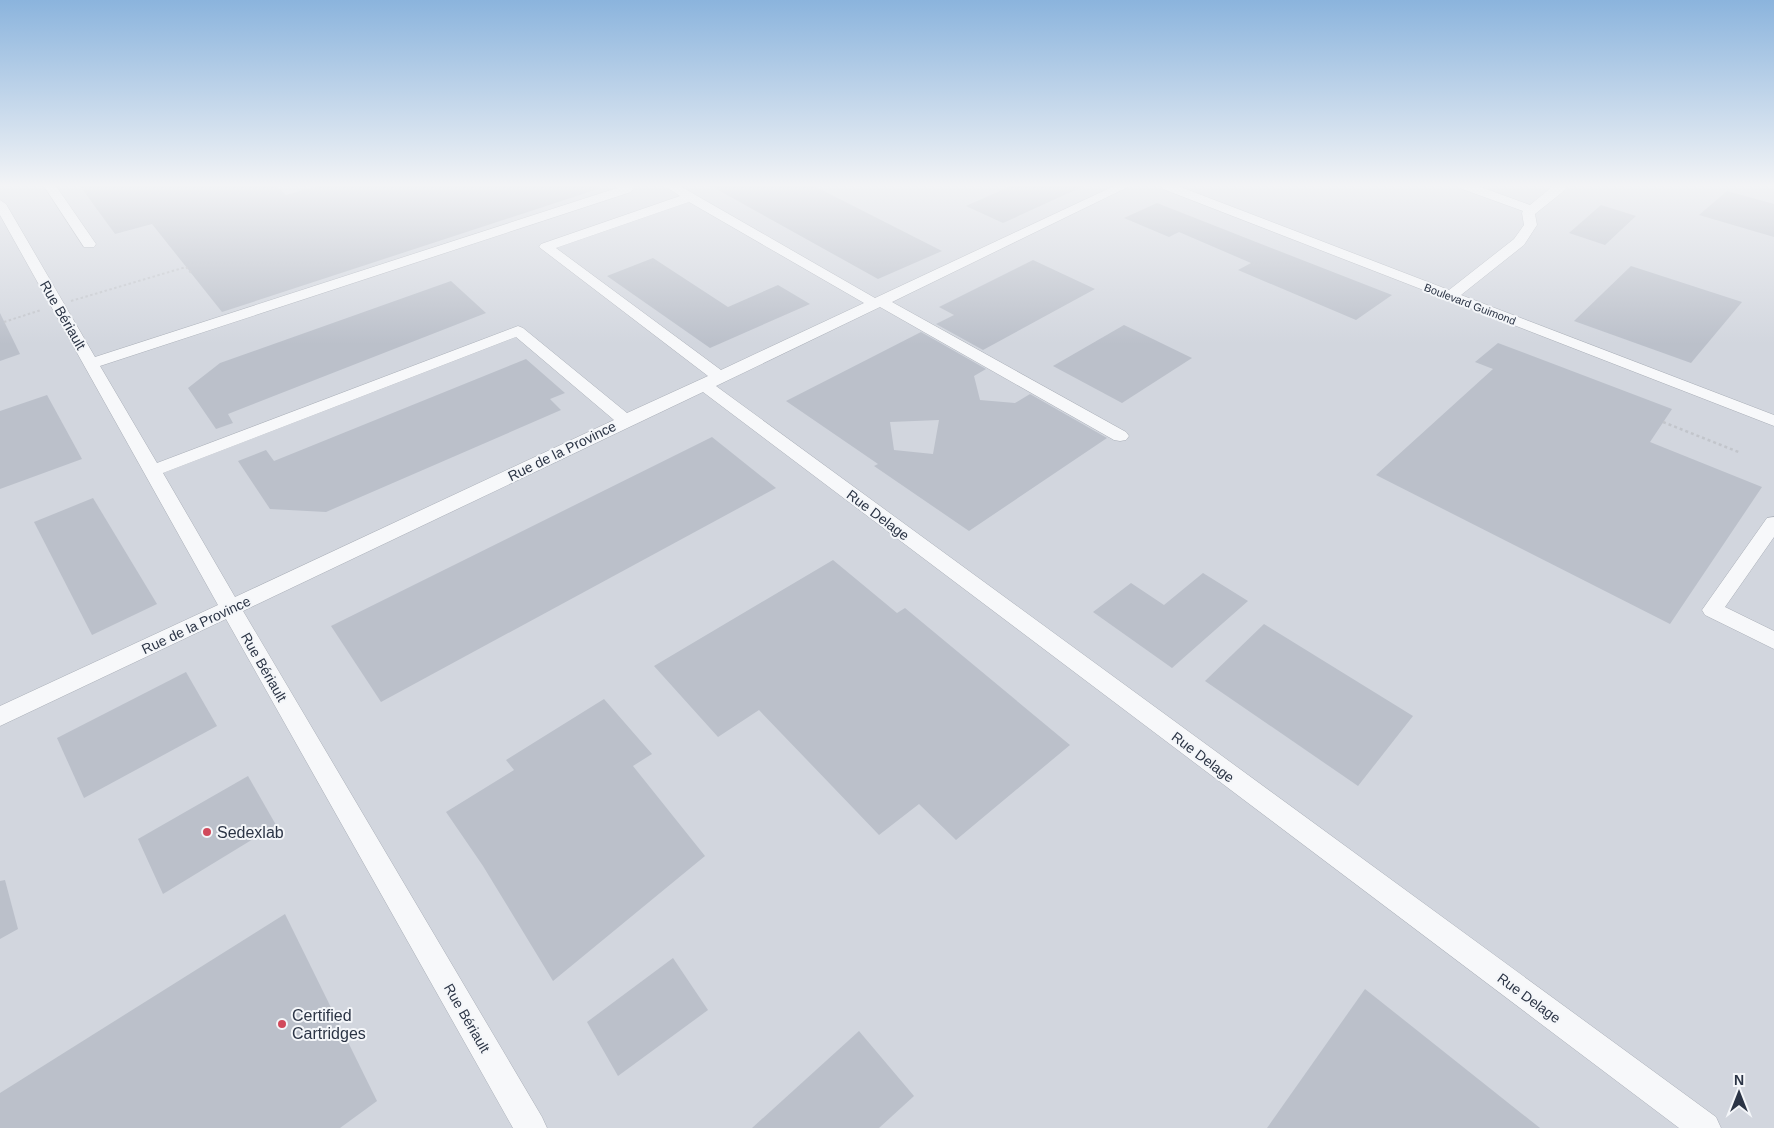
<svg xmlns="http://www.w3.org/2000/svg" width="1774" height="1128" viewBox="0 0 1774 1128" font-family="Arial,sans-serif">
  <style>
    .built { fill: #d2d6de }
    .building { fill: #bbc0ca; fill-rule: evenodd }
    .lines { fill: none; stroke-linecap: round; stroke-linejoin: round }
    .minor-casing { stroke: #a9aeb7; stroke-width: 1 }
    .path-far1 { stroke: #c2c5cb; stroke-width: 2; stroke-dasharray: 2.5 2.5; stroke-linecap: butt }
    .path { stroke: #c2c5cb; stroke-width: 2.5; stroke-dasharray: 3 3; stroke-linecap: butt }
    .minor { fill: #f7f8fa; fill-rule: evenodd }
    .poi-dot { fill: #d1495b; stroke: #f4f6f9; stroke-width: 2 }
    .labels { text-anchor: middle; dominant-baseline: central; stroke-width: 4; stroke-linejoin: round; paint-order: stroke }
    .far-street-label { font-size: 11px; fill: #2b3445; stroke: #f4f6f9 }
    .street-label { font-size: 14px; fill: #2b3445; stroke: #f4f6f9 }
    .near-poi-label { font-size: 16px; fill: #2b3445; stroke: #f4f6f9; text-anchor: start }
  </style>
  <rect width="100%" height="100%" fill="#e4e7ec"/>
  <rect class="built" x="0" y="186" width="1774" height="942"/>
  <g class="building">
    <polygon points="80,186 277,186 286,195 317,186 597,186 598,189 222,312 152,224 115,234"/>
    <polygon points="711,186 814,186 942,251 878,279"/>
    <polygon points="1011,186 1084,186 1003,223 966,206"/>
    <polygon points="1727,191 1774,204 1774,237 1699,215"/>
    <polygon points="1157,203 1274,249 1392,295 1356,320 1238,270 1251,263 1179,232 1169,237 1124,218"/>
    <polygon points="1601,205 1636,216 1605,245 1569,233"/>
    <polygon points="653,258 728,307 778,285 810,304 710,348 607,276"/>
    <polygon points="1033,260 1095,289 983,350 936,324 954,315 939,307"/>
    <polygon points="1631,266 1742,302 1691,363 1574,321"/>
    <polygon points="451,281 486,313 228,414 233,423 216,429 188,388 220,363"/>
    <polygon points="0,313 20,354 0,361"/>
    <polygon points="1124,325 1192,358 1122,403 1053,366"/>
    <path d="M921,332L986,369L974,376L980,400L1015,403L1030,394L1107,438L969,531L874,466L878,464L786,401ZM939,420L933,454L894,450L890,422Z"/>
    <polygon points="1498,343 1672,409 1650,442 1762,487 1670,624 1376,475 1493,369 1475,362"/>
    <polygon points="526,359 565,393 550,399 561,410 326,512 270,509 238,461 266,450 274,461"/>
    <polygon points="47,395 82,459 0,489 0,411"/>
    <polygon points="712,437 776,488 381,702 331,626"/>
    <polygon points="93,498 157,604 92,635 34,522"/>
    <polygon points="833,560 897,613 905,608 1070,745 956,840 919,804 879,835 759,710 718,737 654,666"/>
    <polygon points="1203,573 1248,601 1172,668 1093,612 1131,583 1164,605"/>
    <polygon points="1264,624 1413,716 1358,786 1205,681"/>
    <polygon points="186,672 217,726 84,798 57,738"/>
    <polygon points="604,699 652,754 633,766 705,856 553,981 483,866 446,812 514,770 506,760"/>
    <polygon points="248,776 276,825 163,894 138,839"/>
    <polygon points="5,880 18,929 0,939 0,881"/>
    <polygon points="285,914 377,1101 340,1128 0,1128 0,1093"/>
    <polygon points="673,958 708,1010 618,1076 587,1022"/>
    <polygon points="1365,989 1540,1128 1267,1128"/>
    <polygon points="859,1031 914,1096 879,1128 752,1128"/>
  </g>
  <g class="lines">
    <defs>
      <g id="minor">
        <polygon points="44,186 56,186 96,244 94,247 84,247"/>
        <path d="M616,186H631L633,189L631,192L100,366L157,463L518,326L523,328L627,413L708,376L539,247L541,244L680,196L665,186H680L875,298L1114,186H1130L892,302L1126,432L1129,436L1126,440L1120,441L1114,440L880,307L716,386L1716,1117L1721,1128H1679L703,392L243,611L542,1117L547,1128H513L226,619L0,726V706L218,605L0,215V200L6,204L95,357L617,188ZM689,202L864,303L721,370L556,248ZM516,337L614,420L235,597L163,473Z"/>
        <polygon points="1161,186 1178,186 1449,290 1514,239 1524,225 1522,213 1523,211 1462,189 1460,186 1478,186 1530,205 1553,186 1566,186 1565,190 1535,214 1537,225 1524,245 1461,295 1774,415 1774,426 1163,189"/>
        <polygon points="1774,517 1774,537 1725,607 1774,631 1774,649 1705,615 1702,610 1767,518"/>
      </g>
    </defs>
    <use href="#minor" class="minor-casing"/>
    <g class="path-far1">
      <polyline points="71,301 186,267 192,274"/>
      <polyline points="4,322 41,310"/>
    </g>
    <polyline class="path" points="1663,422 1741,453"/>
    <use href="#minor" class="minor"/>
  </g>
  <linearGradient id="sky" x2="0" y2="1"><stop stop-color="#8bb4dd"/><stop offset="0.54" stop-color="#f3f4f6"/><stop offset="1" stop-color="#f3f4f6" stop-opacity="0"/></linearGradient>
  <rect width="1774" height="344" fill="url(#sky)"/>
  <g class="poi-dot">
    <circle cx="207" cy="832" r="5"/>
    <circle cx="282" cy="1024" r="5"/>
  </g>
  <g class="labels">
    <g class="far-street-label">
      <text transform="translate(1470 304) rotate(21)">Boulevard Guimond</text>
    </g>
    <g class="street-label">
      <text transform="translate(63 315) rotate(60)">Rue Bériault</text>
      <text transform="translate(562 451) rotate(-26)">Rue de la Province</text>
      <text transform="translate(878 515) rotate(37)">Rue Delage</text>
      <text transform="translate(196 625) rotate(-25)">Rue de la Province</text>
      <text transform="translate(264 667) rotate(60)">Rue Bériault</text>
      <text transform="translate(1203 757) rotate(37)">Rue Delage</text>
      <text transform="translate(1529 998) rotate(36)">Rue Delage</text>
      <text transform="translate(467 1018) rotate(60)">Rue Bériault</text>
    </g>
    <g class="near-poi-label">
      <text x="217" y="832">Sedexlab</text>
      <text x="292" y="1015">Certified<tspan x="292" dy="18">Cartridges</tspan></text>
    </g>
  </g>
  <g transform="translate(1739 1093)" stroke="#f4f6f9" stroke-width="4" paint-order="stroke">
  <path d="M0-4L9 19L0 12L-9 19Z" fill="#2b3445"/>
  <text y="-8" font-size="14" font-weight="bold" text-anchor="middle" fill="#2b3445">N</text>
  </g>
</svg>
